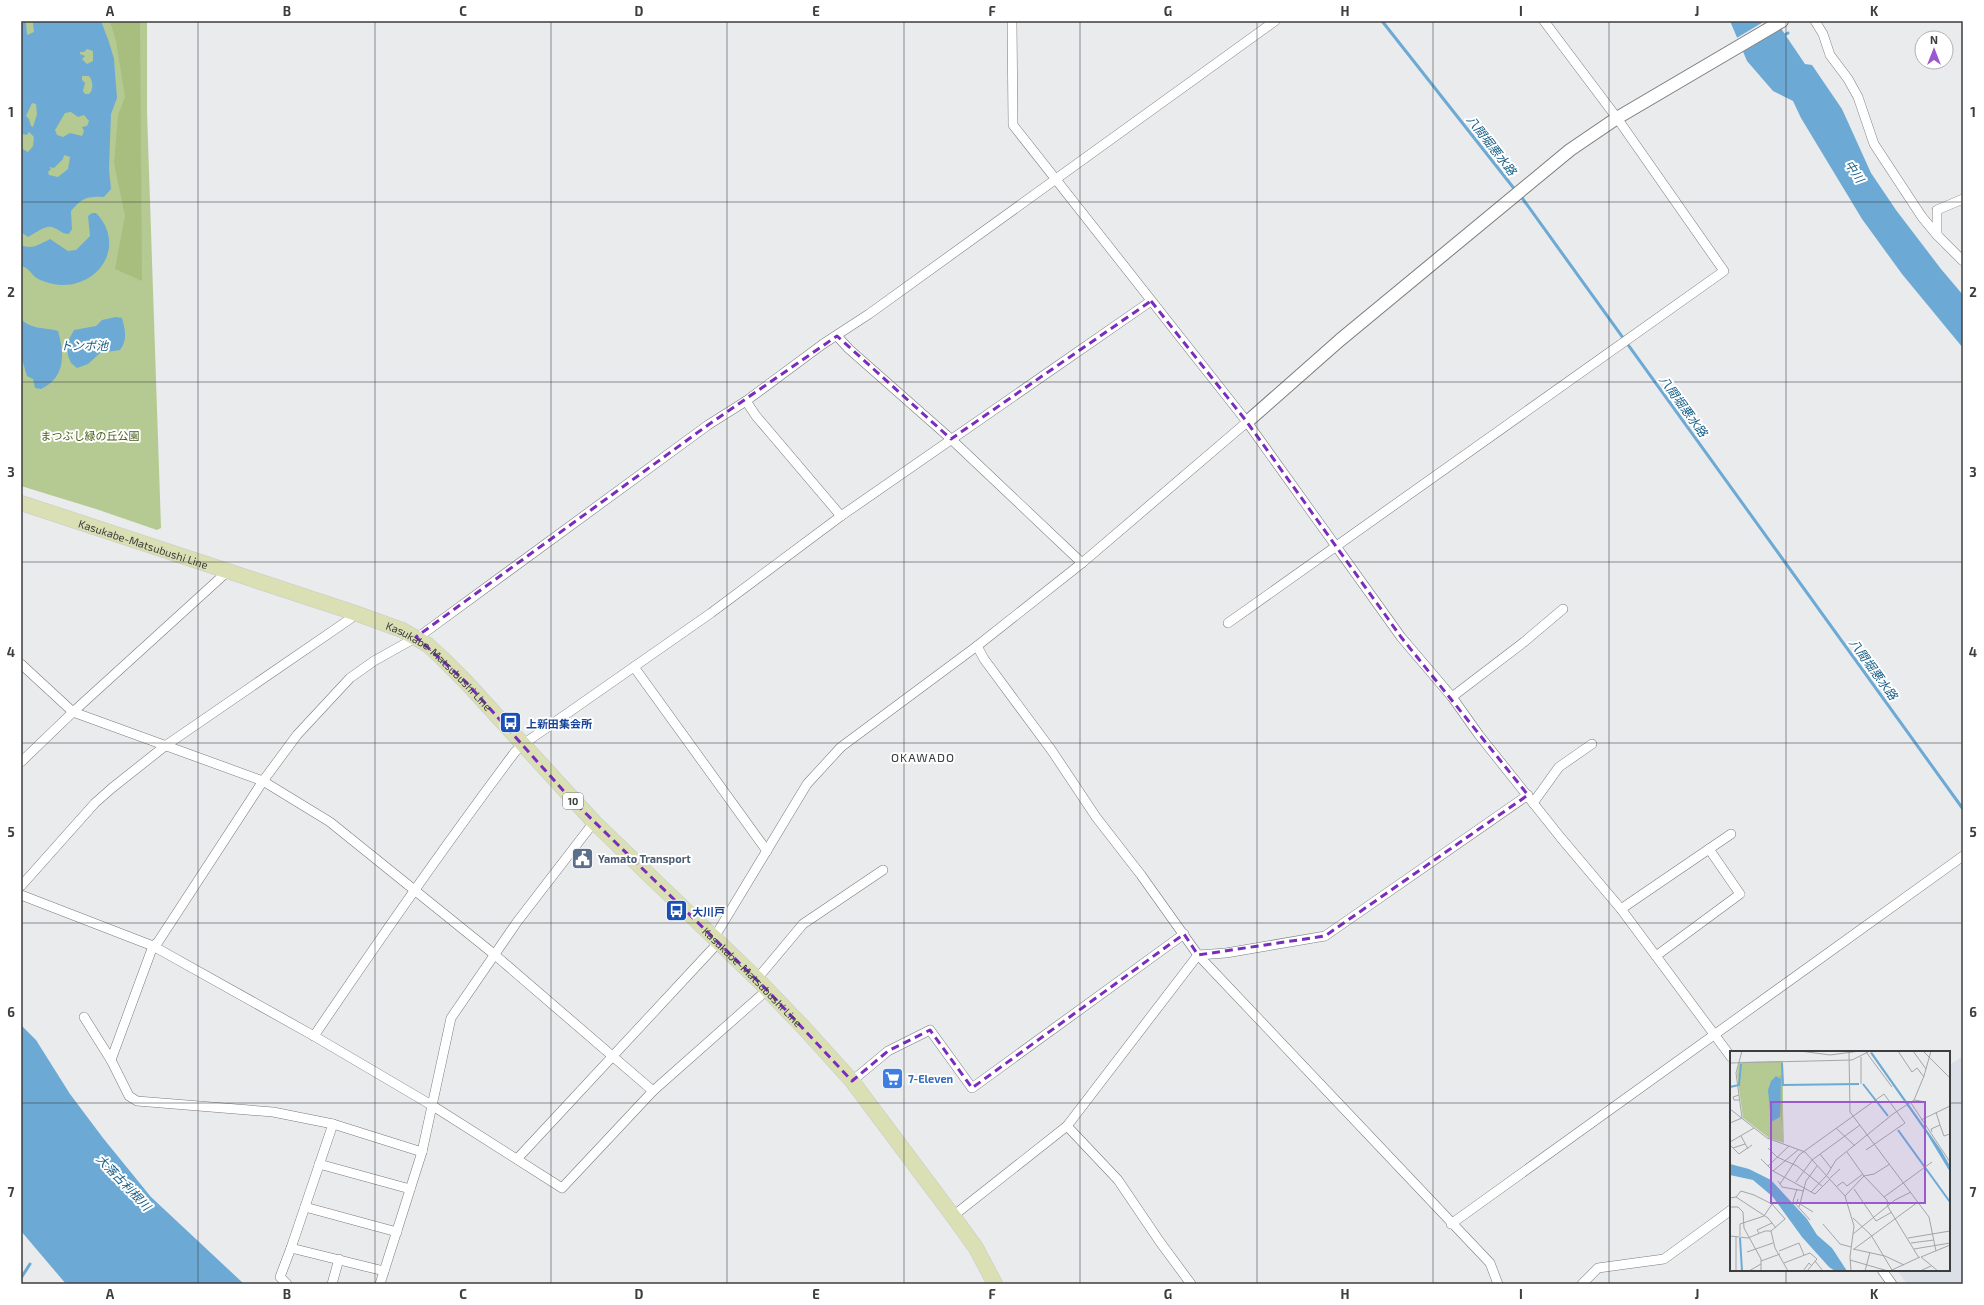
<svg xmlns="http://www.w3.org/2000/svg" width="1984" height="1305" viewBox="0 0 1984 1305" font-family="'Exo 2','Noto Sans JP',sans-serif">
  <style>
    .built { fill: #dadfe8 }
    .green { fill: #b5ca92 }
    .forest { fill: #a7be7e }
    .water { fill: #6caad5; fill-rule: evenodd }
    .pier { fill: #e9ebed }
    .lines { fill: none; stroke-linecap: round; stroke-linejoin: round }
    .stream { stroke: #6caad5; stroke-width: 3 }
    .minor-casing { stroke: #7a7b7d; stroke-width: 10 }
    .tertiary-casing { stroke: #7a7b7d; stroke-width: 14 }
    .primary-casing { stroke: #c8c9c9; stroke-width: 16 }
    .minor { stroke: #fff; stroke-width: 9 }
    .tertiary { stroke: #fff; stroke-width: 12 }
    .primary { stroke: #dadfb4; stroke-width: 15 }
    .marked { fill: none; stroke: #7b2cbf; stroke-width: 3; stroke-dasharray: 8 5; stroke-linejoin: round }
    .grid { fill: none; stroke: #3c3d3e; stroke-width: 1; stroke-opacity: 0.55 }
    .labels { text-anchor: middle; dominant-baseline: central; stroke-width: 4; stroke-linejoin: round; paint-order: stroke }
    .shield { fill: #fff; stroke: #767778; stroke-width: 1 }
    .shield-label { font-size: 10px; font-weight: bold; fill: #3c3d3e }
    .park-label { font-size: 11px; fill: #475c18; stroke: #fff }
    .street-label { font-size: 11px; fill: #3c3d3e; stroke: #fff }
    .transit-label { font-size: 11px; font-weight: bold; fill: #164399; stroke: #fff; text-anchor: start }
    .service-label { font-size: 11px; font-weight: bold; fill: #4e5e75; stroke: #fff; text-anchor: start }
    .shop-label { font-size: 11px; font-weight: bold; fill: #366cbe; stroke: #fff; text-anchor: start }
    .water-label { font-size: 12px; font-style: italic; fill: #145d87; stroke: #fff }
    .neighbourhood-label { font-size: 12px; letter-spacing: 1px; fill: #3c3d3e; stroke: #fff }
    .inset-river { fill: none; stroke: #6caad5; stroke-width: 2 }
    .inset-road { fill: none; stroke: #a4a5a7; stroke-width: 1 }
    .view { fill: #9a59cf; fill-opacity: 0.15; stroke: #9a59cf; stroke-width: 2 }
    .inset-edge { fill: none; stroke: #3c3d3e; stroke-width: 2 }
    .neatline { fill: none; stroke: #3c3d3e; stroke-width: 1.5 }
    .grid-label { font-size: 13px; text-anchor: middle; font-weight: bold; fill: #3c3d3e }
  </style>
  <rect width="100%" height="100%" fill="#e9ebed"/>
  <polygon class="built" points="1963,1056 1963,1284 1907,1284 1897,1270 1949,1270 1949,1065"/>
  <polygon class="green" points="21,21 147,21 147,112 161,528 157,530 96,509 21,486"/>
  <polygon class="forest" points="110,21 140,21 142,281 115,269 125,216 114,163 118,115 125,97 116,41"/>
  <g class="water">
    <path d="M21,21H28L26,23L27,35L34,32L33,23L30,21H101L109,42L114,59L117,98L111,114L109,169L111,189L104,197C87,196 82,198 71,211L72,229L69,234C61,234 59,229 52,227C45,225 34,234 28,237L21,232V148L28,152L33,146L34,137L29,132L27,135L22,134L21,138ZM87,49L93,51V61L87,64L82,59L85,56L80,54V52H84ZM82,76H89C93,81 94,90 89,94H85L83,91L85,83L82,80ZM32,103L36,104L37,114L33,127L31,126L29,119L26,116ZM71,112L78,117L84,115L89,121L87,126L82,127L84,131L82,136L70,133L63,137L57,135L55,130L65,113ZM64,155L70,157L68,169L58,177L49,175L48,172L51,169L49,167L54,168L63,159Z"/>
    <polygon points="1730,21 1776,21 1805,64 1812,65 1842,109 1871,173 1896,210 1941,269 1963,295 1963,348 1902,274 1862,219 1801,118 1793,101 1773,91 1747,61"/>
    <path d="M92,213H96C126,244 101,286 61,285C54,285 40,281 35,277C30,272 27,267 21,266V245C32,250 40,244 50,239L68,251L76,250L90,236L88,216Z"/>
    <path d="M116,317L122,318C125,329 128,340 120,350L100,353L88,364L77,368L71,363L68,356L67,343L74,330L96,326L102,320Z"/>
    <path d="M21,319C32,330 44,327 58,331C65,355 65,378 41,389L35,388L33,379L27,376L21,356Z"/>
    <polygon points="21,1025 36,1040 70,1094 103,1138 151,1197 244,1284 66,1284 21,1231"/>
  </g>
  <polygon class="pier" points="1765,21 1778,21 1783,28 1741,53 1735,39"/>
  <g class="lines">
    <g class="stream">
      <polyline points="1382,21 1516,191"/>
      <polyline points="1781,37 1788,33"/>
      <polyline points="1520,195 1963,809"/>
      <polyline points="21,1278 30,1264"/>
    </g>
    <defs>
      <g id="minor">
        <polyline points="1012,21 1013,125 1247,422 1401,637 1452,697 1479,735 1561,838 1621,909 1731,1057"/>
        <polyline points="1815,21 1823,34 1830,55 1848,79 1858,97 1874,144 1922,217 1937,235 1963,261"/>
        <polyline points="1937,235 1937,210 1963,199"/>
        <polyline points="837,336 849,349 951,439 1082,563"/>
        <polyline points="746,401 756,416 841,516"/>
        <polyline points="1228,623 1724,271 1617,118 1544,21"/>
        <polyline points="977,646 984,659 1052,751 1096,817 1141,875 1198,955 1490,1263 1498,1284"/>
        <polyline points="21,664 73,712 263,781 330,822 495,955 653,1091"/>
        <polyline points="634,667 767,851"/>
        <polyline points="1452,697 1524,642 1563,609"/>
        <polyline points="21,762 73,712 228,571"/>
        <polyline points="1533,803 1559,767 1592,744"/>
        <polyline points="21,886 95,803 112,788 165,746 350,619 355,613"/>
        <polyline points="21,895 153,946 314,1036 433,1106 562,1188 653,1091 767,990"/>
        <polyline points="1621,909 1731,834"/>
        <polyline points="714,938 807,784 841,747 977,646 1082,563 1247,422"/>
        <polyline points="1656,956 1740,894 1709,849"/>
        <polyline points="757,979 803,924 883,870"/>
        <polyline points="84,1017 111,1060 129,1096 137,1101 273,1112 333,1124 422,1152"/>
        <path d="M314,1036C379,940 445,845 515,752L522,745L711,613L841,516L1151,301"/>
        <polyline points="111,1060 153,946 158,942 263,781 297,735 350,678 374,661 424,633 708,425 746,401 823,344 869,314 1275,21"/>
        <polyline points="852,1081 888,1051 930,1030 972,1088 1184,934"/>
        <polyline points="1067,1126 1118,1180 1160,1242 1191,1284"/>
        <polyline points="517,1159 718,943"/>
        <polyline points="319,1164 410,1189"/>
        <polyline points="305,1207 397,1232"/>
        <polyline points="953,1216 1067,1126 1198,955 1226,953 1325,936 1528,795"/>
        <polyline points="1451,1224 1963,856"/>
        <polyline points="291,1248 384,1271"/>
        <polyline points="1882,1270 1892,1284"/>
        <polyline points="287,1284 280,1277 291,1248 333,1124"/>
        <polyline points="332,1284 339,1259"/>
        <polyline points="380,1284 422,1152 451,1018 517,922 594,822"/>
        <polyline points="1582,1284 1598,1268 1664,1259 1731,1210"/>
      </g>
      <polyline id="tertiary" points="1247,422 1340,340 1570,150 1617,118 1782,21"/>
      <g id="primary">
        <path id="s1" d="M21,503L355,613L402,630L428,645L442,658L466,682L594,822L757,979L805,1029L852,1081L953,1216L976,1248L995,1284"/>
      </g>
    </defs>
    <use href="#minor" class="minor-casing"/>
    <use href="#tertiary" class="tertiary-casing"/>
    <use href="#primary" class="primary-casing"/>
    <use href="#minor" class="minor"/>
    <use href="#tertiary" class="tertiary"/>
    <use href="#primary" class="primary"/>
  </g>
  <path class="marked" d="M1151,301L1247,422L1401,637L1528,795L1325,936L1198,955L1184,934L972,1088L930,1030L888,1051L852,1081L767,990L570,798L466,682L416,637L708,425L837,336L951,439Z"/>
  <path class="grid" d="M198,21V1284M375,21V1284M551,21V1284M727,21V1284M904,21V1284M1080,21V1284M1257,21V1284M1433,21V1284M1609,21V1284M1786,21V1052M21,202H1963M21,382H1963M21,562H1963M21,743H1963M21,923H1963M21,1103H1731M1949,1103H1963M1786,1270V1284"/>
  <defs>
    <symbol id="bus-square" viewBox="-11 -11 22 22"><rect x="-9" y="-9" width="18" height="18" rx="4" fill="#1a4fb4" stroke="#fff"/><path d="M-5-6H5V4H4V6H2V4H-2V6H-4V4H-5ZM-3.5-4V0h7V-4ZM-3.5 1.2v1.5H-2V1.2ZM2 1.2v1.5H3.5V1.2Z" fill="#fff"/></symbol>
    <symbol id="civic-square" viewBox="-11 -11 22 22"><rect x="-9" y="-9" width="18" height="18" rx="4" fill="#5c6f8a" stroke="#fff"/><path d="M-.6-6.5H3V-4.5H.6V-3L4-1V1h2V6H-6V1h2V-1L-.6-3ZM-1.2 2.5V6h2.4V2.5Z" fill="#fff"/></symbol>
    <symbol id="supermarket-square" viewBox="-11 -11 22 22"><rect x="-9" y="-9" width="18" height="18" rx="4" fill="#3f7fe0" stroke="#fff"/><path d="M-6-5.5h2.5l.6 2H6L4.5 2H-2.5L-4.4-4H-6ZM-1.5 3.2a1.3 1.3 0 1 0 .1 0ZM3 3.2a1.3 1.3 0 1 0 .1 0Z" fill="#fff"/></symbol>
  </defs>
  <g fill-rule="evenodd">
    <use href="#bus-square" x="498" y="710" width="25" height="25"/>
    <use href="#civic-square" x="570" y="846" width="25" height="25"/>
    <use href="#bus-square" x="664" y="898" width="25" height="25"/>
    <use href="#supermarket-square" x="880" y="1066" width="25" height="25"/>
  </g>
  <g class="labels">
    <rect class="shield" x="563" y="793" width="20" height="16" rx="3"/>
    <g class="shield-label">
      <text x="573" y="801">10</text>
    </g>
    <g class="park-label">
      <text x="90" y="435">まつぶし緑の丘公園</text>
    </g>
    <g class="street-label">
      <text stroke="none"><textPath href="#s1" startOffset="129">Kasukabe-Matsubushi Line</textPath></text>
      <text stroke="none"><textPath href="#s1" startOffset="453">Kasukabe-Matsubushi Line</textPath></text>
      <text stroke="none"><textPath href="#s1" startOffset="896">Kasukabe-Matsubushi Line</textPath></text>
    </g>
    <g class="transit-label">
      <text x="526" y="723">上新田集会所</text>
      <text x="692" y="911">大川戸</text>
    </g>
    <g class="service-label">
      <text x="598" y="858">Yamato Transport</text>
    </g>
    <g class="shop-label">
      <text x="908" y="1078">7-Eleven</text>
    </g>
    <g class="water-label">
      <text transform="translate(1492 145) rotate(52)">八間堀悪水路</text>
      <text transform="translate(1855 171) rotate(56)">中川</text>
      <text x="84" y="345">トンボ池</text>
      <text transform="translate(1684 406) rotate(54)">八間堀悪水路</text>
      <text transform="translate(1874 669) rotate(54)">八間堀悪水路</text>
      <text transform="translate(124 1182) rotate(46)">大落古利根川</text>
    </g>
    <g class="neighbourhood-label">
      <text x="923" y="757">OKAWADO</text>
    </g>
  </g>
  <g transform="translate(1730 1051)">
    <rect width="220" height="220" fill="#e9ebed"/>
    <path d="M53,10V60L54,92L39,87L13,67L7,23L9,11Z" fill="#b5ca92"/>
    <path d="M52,24V73L49,50L51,30L49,25Z" fill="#a7be7e"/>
    <path d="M142,1L211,99L220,115V121L197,83L140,2ZM46,25L51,28L50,66L41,71L38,39L41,30ZM0,113L19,118L41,129L77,168L87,184L102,197L117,220H105L99,216L72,186L43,146L23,129L0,124Z" fill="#6caad5"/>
    <path class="inset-river" d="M52,12L53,34L129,33M133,33L158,65M0,36L9,34L11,13M168,79L220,151M10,187L12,220"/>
    <path class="inset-road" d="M70,0L100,4L130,0M168,0L182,21L187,17L194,26M183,0L196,18M193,0L220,27M119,1L120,61L199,166L206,200M136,1L162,36M131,6V33M0,12L122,9L140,0M9,44L3,46L4,49H9M184,49L196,51M181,52L220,111M0,58L37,87L75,101L115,145L124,175L120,206L121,220M206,61L210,74M191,69L220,55M0,72L12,67L6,22L12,0M106,77L125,95M202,81L201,78L210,74L214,85L220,83M11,85L18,98M0,91L24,77M0,94L9,103L22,94M3,97L15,93M38,97L47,106L67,115L92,135M117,101L134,125L157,149L158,156L189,207M90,103L101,117M31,108L43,120L85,143L100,128M38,115L59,95M43,120L68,99M97,124L106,109L163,63L184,49L194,25L201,0M100,127L110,118M48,130L52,136L74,140M66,131L82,109L130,74M50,133L69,104L154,43L175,72L136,99M107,135L113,131L117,135L133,123M67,138L63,150L80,169M124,138L146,170L162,161M81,141L97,124M115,145L134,125L144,123L160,113M6,146L38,167L46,177M154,146L202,111M0,147L6,146L11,140L24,144L42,153L55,168L41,180H35L18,187L0,185M68,148L67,151L83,161M0,156H8L13,161L14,177L31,208V220M69,156L76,130L87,115M123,167L141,184L162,219M93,173L110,193L121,196M41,180L45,197L58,220M29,182L27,179L42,172M123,183L165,149L181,141M6,185V220M10,185V173L34,165L42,153M178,187L220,180M181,192L204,189M123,198L155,205L174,214M124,198L188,151M184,198L220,192M49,200L69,192L74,204M17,201L43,192M120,209L158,220M31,210L50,203M85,210L93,220M54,212L80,202L87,208L77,220M162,219L190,206M19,220L31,213M73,220L79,212L82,215M135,220L140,201M190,220L201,215M208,220L191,206L220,194"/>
    <path class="view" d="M41,51H195V152H41Z"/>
    <rect width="220" height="220" class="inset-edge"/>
  </g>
  <rect width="1984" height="1305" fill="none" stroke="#ffffff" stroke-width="44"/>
  <g transform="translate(1934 50)"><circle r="19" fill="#ffffff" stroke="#b1b1b2"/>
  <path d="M0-3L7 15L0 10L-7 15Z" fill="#9a59cf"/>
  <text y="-6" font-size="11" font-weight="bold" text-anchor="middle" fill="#3c3d3e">N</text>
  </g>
  <rect x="22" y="22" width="1940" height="1261" class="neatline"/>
  <g class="grid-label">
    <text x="110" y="16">A</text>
    <text x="287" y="16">B</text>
    <text x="463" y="16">C</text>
    <text x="639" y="16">D</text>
    <text x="816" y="16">E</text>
    <text x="992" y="16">F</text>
    <text x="1168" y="16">G</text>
    <text x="1345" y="16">H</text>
    <text x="1521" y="16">I</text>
    <text x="1697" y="16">J</text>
    <text x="1874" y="16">K</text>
    <text x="11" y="117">1</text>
    <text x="1973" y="117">1</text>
    <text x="11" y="297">2</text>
    <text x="1973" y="297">2</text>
    <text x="11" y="477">3</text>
    <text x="1973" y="477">3</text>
    <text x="11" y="657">4</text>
    <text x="1973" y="657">4</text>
    <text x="11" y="837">5</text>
    <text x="1973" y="837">5</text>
    <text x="11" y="1017">6</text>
    <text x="1973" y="1017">6</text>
    <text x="11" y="1197">7</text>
    <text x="1973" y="1197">7</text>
    <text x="110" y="1299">A</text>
    <text x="287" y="1299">B</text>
    <text x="463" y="1299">C</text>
    <text x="639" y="1299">D</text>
    <text x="816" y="1299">E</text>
    <text x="992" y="1299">F</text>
    <text x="1168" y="1299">G</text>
    <text x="1345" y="1299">H</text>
    <text x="1521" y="1299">I</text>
    <text x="1697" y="1299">J</text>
    <text x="1874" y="1299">K</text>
  </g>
</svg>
